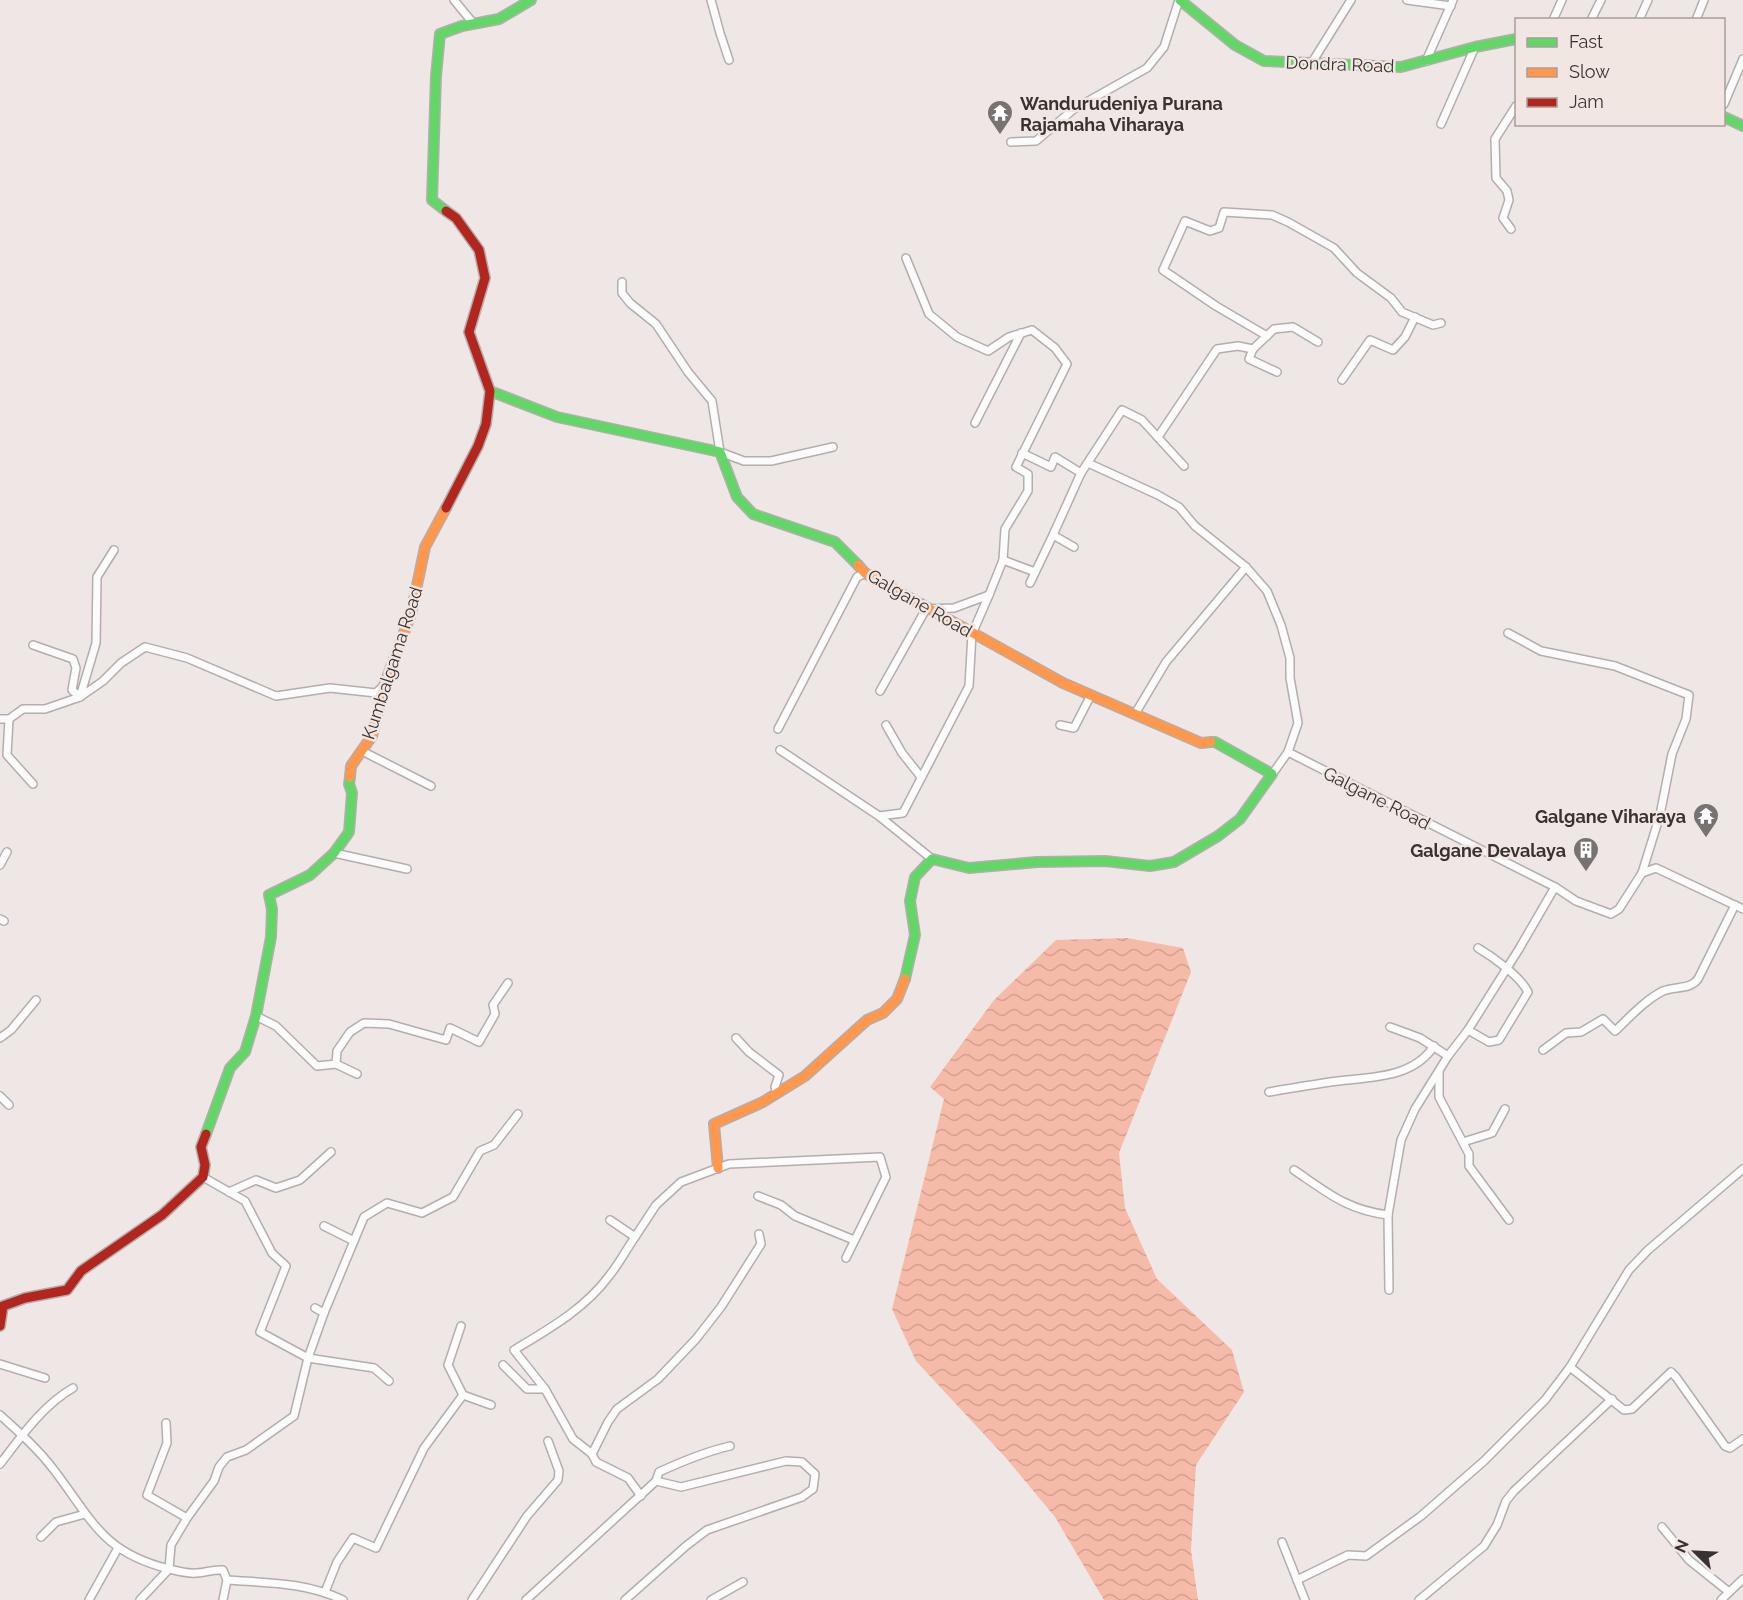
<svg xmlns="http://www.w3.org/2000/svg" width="1743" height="1600" viewBox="0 0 1743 1600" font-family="Raleway,sans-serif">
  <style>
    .water { fill: url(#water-waves) }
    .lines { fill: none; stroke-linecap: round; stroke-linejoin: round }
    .street-casing { stroke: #b3aead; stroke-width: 10 }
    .fast-casing { stroke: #b3aead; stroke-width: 12 }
    .slow-casing { stroke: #b3aead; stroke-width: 12 }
    .jam-casing { stroke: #b3aead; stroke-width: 12 }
    .street { stroke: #fcfbfb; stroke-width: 7 }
    .fast { stroke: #63d668; stroke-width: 9 }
    .slow { stroke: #ff974d; stroke-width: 9 }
    .jam { stroke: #b3261e; stroke-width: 9 }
    .labels { text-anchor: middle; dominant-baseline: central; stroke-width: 5; stroke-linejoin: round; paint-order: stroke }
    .street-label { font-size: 18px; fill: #383332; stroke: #f1e6e2 }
    .poi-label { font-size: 18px; font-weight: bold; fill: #383332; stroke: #f1e6e2; text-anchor: end }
  </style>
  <defs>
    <pattern id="water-waves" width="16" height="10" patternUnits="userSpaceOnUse" patternTransform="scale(1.5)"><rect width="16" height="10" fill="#f6baa8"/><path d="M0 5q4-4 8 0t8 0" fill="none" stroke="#d4a091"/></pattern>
  </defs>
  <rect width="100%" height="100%" fill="#eee7e6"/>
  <polygon class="water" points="1127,938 1183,948 1191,972 1119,1153 1125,1208 1157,1279 1232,1350 1244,1392 1196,1465 1191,1550 1198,1600 1104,1600 1055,1517 1006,1458 916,1361 892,1309 944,1099 930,1087 994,1000 1056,940"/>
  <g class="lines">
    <defs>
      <g id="street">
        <polyline points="454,0 473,23"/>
        <polyline points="711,0 720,33 729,60"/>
        <polyline points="1407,0 1451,6"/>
        <polyline points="1553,20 1562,0"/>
        <polyline points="1591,20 1601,0"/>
        <polyline points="1639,20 1648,0"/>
        <polyline points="1696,20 1704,0"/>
        <polyline points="1426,61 1453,0"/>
        <polyline points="1311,64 1351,0"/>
        <polyline points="1724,104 1743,59"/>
        <polyline points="1441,124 1475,47"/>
        <polyline points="1011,142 1036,141 1074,109 1147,68 1164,47 1179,0"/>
        <polyline points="1511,229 1503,218 1509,200 1507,191 1496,178 1495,139 1516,106"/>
        <polyline points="622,282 622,293 630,303 656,324 688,372 712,401 720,452 744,461 771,461 833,447"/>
        <polyline points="1267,336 1216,306 1163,270 1185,221 1210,231 1219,228 1224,212 1272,215 1288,222 1334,248 1357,273 1391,298 1402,312 1433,325 1441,323"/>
        <polyline points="1253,349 1249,359 1277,372"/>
        <polyline points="1342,380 1370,340 1393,350 1405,337 1415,317"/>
        <polyline points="975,423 1021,333"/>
        <polyline points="1158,437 1217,349 1238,346 1253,349 1274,329 1293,327 1318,342"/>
        <polyline points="1022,453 1051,467 1055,457 1081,473 1122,410 1142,420 1184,466"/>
        <polyline points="1088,463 1158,495 1179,507 1195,526 1246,567 1267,591 1281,625 1290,658 1290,678 1298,723 1288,752 1271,776"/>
        <polyline points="1074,547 1053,535 1081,473"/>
        <polyline points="1003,560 1035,572"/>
        <polyline points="1030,583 1053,535"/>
        <polyline points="1508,633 1541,651 1615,666 1689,695 1686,719 1672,754 1660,815 1642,873"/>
        <polyline points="33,645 73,659 76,668 72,690 80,697 96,643 97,577 114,550"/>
        <polyline points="880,691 926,609 954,608 989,595 1003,560 1005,529 1028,491 1028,474 1016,467 1067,364 1055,348 1032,330 1009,337 988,351 957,337 929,314 906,258"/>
        <polyline points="1135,714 1166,662 1246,567"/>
        <polyline points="0,719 9,719 23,709 45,709 80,697 103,681 121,663 145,647 187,658 276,696 330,688 376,693 384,685"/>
        <polyline points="9,719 7,755 33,784"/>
        <polyline points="886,725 902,753 921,777"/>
        <polyline points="1060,725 1074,728 1091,695"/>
        <polyline points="778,729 857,577 865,573"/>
        <polyline points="780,750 879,816 903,813 969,686 972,634 989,595"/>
        <polyline points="362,751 431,786"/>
        <polyline points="1288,752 1555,887 1576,901 1611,914 1619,909 1642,873 1656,868 1743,909"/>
        <polyline points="879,816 932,859"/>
        <polyline points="334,853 407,869"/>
        <polyline points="0,865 7,852"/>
        <polyline points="0,919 4,921"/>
        <polyline points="256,1016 276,1026 317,1066 336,1064 357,1074"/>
        <polyline points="1390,1027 1420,1038 1448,1056"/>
        <path d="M1468,1030L1489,1042L1499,1040L1528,992C1520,976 1493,957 1478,948"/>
        <polyline points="0,1038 11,1030 36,1000"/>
        <polyline points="736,1038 749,1052 779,1075 775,1087 777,1094"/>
        <path d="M1543,1050L1566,1033L1581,1032L1603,1019L1615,1031C1630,1017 1645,1000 1663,991C1675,986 1690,990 1698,979L1735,905"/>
        <polyline points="336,1064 337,1051 350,1032 364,1023 389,1024 446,1040 450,1028 479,1042 495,1014 493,1005 508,983"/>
        <polyline points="1439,1072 1439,1097 1469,1154 1469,1166 1509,1220"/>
        <path d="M1269,1092C1292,1088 1315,1084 1338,1081C1372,1077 1413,1078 1434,1046"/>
        <polyline points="0,1096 9,1105"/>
        <polyline points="1463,1142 1492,1133 1505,1109"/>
        <path d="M1294,1170C1328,1193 1347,1210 1388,1215"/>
        <polyline points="203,1177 245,1201 272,1253 286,1266 260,1332 308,1358 324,1313 315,1308"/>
        <polyline points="229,1192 256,1180 276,1188 300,1180 331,1152"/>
        <polyline points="758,1196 781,1205 795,1216 854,1240"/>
        <polyline points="324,1226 354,1241"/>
        <polyline points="635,1237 656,1205 681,1182 729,1164 880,1157 886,1177 846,1258"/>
        <polyline points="1389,1290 1388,1215 1401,1140 1415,1109 1448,1056 1468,1030 1519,949 1555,887"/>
        <polyline points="324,1313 364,1217 387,1203 422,1213 453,1197 480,1151 494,1145 518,1114"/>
        <polyline points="0,1364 45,1378"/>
        <polyline points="503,1365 527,1389 545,1389"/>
        <polyline points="1570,1367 1624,1410 1632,1409 1671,1372 1676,1377 1725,1446 1730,1448 1743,1439"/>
        <polyline points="463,1395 491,1405"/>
        <path d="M0,1415C19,1432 39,1450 54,1470C93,1521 102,1552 169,1569C177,1571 188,1574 196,1573C207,1573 211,1569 223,1570L227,1580C268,1583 305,1582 343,1600"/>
        <polyline points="166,1423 167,1443 147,1495 187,1518"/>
        <path d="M592,1454L573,1439L545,1389L514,1350C547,1330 585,1309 609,1276C619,1264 626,1250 635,1237L610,1220"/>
        <path d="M0,1464C21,1437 43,1405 73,1388"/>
        <polyline points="641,1496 628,1478 596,1462 592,1454 608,1422 617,1409 658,1379 696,1339 721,1307 761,1244 759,1234"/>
        <polyline points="1662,1527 1689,1560 1729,1592"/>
        <polyline points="41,1537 56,1522 85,1514"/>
        <polyline points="1282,1542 1305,1600"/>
        <polyline points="1297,1580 1348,1555 1366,1556 1421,1516 1484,1461 1545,1400 1570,1367 1629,1270 1648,1250 1743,1169"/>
        <polyline points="325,1592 337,1562 353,1538 376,1548 424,1448 463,1395 448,1365 461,1326"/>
        <polyline points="89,1600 118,1548"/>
        <polyline points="140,1600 169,1569 171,1545 187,1518 214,1481 219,1467 227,1457 246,1450 294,1416 308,1358 374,1368 389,1381"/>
        <polyline points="223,1600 227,1580"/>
        <polyline points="472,1600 527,1516 558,1480 559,1471 548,1441"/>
        <polyline points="526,1600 656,1481"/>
        <path d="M625,1600L686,1546L707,1530L802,1497L813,1489L815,1474L802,1462L786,1461L681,1487L656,1481L659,1472C683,1461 704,1452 730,1446"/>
        <polyline points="711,1600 743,1582"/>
        <polyline points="1419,1600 1484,1546 1497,1525 1506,1501 1514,1491 1612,1399"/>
        <polyline points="1721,1600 1743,1579"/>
      </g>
      <g id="fast">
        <polyline points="1180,0 1235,45 1264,61 1401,67 1475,47 1516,39"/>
        <polyline points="1724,117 1743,126"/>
        <polyline points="446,211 432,200 436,76 440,34 462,26 499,19 531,0"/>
        <polyline points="490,391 557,417 720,452 737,497 753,514 835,542 858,565"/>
        <polyline points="905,979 915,935 910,901 915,877 932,859 969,868 1037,862 1105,861 1150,866 1174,862 1218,836 1240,819 1272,774 1215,742 1211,742"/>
        <polyline points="206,1134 230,1068 245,1052 256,1016 271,937 272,909 269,895 310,875 334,853 349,832 352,793 349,784 350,777"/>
      </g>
      <g id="slow">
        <polyline points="858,565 865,573 1063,683 1201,743 1211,742"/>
        <polyline points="350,777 351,766 372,736 385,683 411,614 425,547 446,508"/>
        <polyline points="718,1168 714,1124 763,1102 805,1076 867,1020 883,1013 897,999 905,979"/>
      </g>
      <g id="jam">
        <polyline points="446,508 478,446 486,424 490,391 469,332 485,278 479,250 456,218 446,211"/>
        <polyline points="0,1326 3,1306 25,1298 67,1290 81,1271 162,1215 203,1177 205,1165 201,1147 206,1134"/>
      </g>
    </defs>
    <use href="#street" class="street-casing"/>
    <use href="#fast" class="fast-casing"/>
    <use href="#slow" class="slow-casing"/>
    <use href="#jam" class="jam-casing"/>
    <use href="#street" class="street"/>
    <use href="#fast" class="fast"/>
    <use href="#slow" class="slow"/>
    <use href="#jam" class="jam"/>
  </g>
  <defs>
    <symbol id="temple-pin" viewBox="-11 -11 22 30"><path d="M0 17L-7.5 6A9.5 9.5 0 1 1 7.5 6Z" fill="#787271" stroke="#f1e6e2"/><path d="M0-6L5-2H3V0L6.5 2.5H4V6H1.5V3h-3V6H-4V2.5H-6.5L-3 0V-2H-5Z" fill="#fff"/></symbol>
    <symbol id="building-pin" viewBox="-11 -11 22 30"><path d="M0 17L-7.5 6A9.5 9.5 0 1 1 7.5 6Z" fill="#787271" stroke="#f1e6e2"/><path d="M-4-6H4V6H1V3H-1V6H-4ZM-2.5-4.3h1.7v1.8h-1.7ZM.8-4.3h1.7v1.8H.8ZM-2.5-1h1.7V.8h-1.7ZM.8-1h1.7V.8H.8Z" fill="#fff"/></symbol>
  </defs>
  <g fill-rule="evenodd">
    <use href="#temple-pin" x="985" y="98" width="30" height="40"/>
    <use href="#temple-pin" x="1691" y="801" width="30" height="40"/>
    <use href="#building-pin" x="1571" y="835" width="30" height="40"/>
  </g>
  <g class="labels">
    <g class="street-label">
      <text transform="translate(1340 64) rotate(2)">Dondra Road</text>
      <text transform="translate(920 603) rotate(30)">Galgane Road</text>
      <text transform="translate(392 663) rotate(-72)">Kumbalgama Road</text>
      <text transform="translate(1377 798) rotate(27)">Galgane Road</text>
    </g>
    <g class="poi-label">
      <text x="1020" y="103" text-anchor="start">Wandurudeniya Purana<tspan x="1020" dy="21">Rajamaha Viharaya</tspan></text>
      <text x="1686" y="816">Galgane Viharaya</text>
      <text x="1566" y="850">Galgane Devalaya</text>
    </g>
  </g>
  <rect x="1515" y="18" width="210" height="108" fill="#f1e6e2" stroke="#a79e9c" stroke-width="1.5"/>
  <rect x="1527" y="38" width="30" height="9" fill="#63d668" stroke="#a79e9c" stroke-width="1.5"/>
  <text x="1569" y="48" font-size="18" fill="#383332">Fast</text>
  <rect x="1527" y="68" width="30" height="9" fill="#ff974d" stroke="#a79e9c" stroke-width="1.5"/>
  <text x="1569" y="78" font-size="18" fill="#383332">Slow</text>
  <rect x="1527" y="98" width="30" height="9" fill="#b3261e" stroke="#a79e9c" stroke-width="1.5"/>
  <text x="1569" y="108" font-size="18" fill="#383332">Jam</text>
  <g transform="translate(1695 1552) rotate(294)" stroke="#f1e6e2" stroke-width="4.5" paint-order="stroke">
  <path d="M0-4.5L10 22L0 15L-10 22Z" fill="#383332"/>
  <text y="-9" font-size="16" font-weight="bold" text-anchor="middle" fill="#383332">N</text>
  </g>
</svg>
